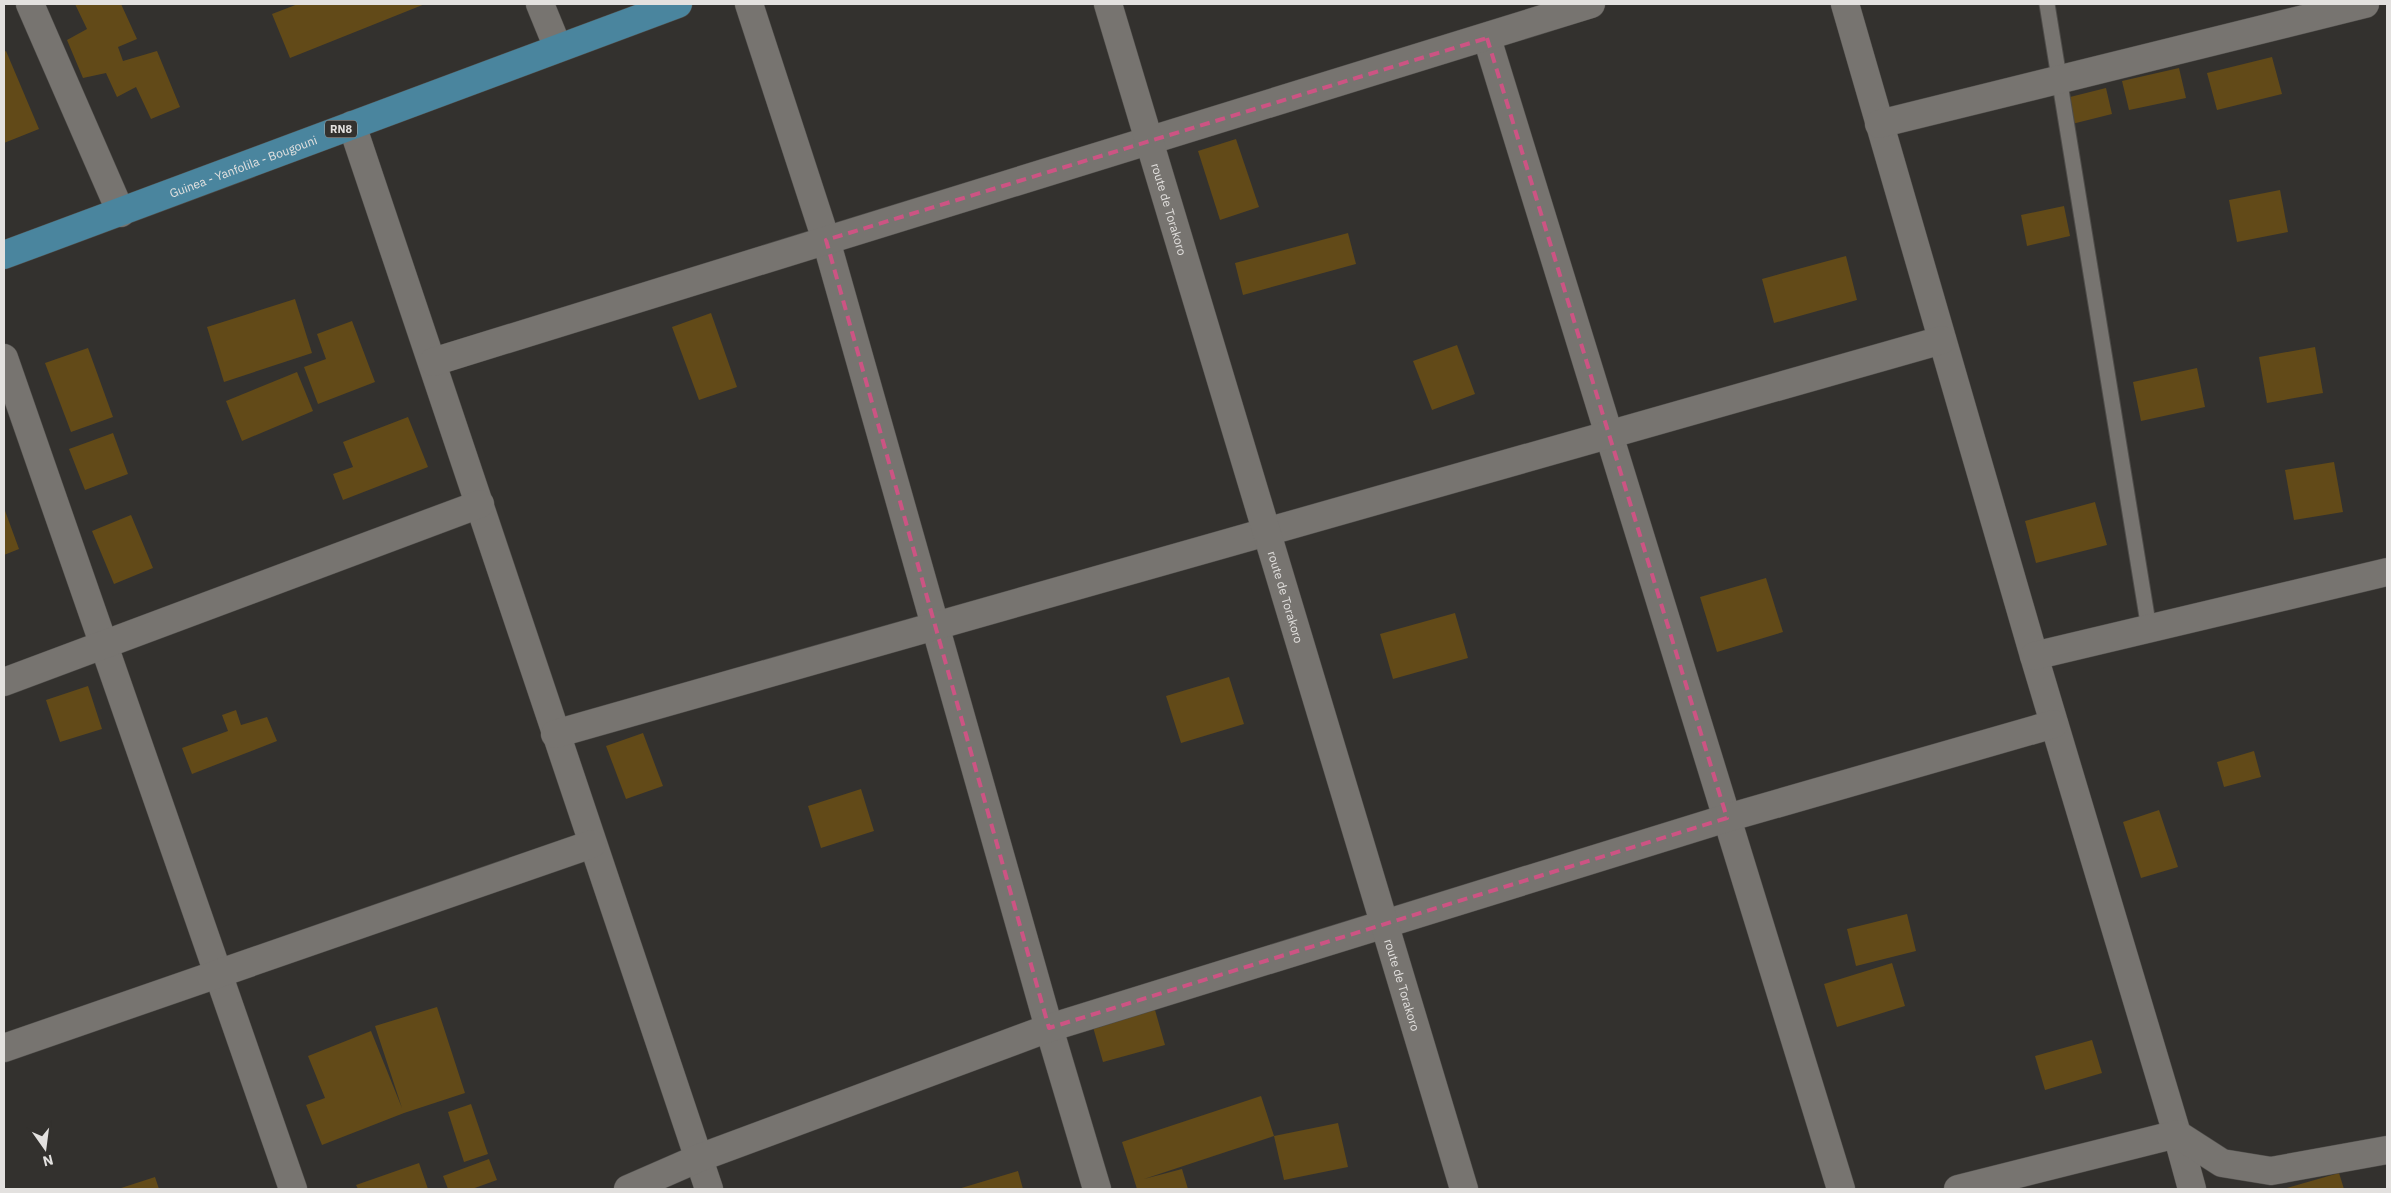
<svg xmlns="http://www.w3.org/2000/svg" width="2391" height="1193" viewBox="0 0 2391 1193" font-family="'IBM Plex Sans',sans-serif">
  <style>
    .building { fill: #624a18 }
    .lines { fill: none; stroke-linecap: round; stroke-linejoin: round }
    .service-casing { stroke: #4f4d4a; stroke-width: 17 }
    .minor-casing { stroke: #4f4d4a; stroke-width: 29 }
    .tertiary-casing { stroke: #4f4d4a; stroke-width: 29 }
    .primary-casing { stroke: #4f4d4a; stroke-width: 29 }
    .service { stroke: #777470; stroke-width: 15 }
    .minor { stroke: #777470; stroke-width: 28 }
    .tertiary { stroke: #777470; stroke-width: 28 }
    .primary { stroke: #4a859e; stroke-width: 28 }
    .marked { fill: none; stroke: #cc5483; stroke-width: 4; stroke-dasharray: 10 6; stroke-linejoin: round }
    .labels { text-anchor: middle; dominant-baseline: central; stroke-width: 4.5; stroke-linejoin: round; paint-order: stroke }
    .shield { fill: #33312e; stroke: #aeacaa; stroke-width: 1 }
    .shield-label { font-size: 11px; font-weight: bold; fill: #e3e1df }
    .street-label { font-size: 12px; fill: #e3e1df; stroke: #33312e }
  </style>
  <rect width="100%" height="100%" fill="#33312e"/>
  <g class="building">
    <polygon points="75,4 121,4 137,39 118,47 123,61 157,51 180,107 151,119 136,87 117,97 106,73 83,78 67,40 87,29"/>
    <polygon points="298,4 425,4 290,58 272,14"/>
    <polygon points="6,51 39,129 4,143 4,52"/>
    <polygon points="2272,57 2282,94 2217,110 2207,73"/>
    <polygon points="2179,68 2186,98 2129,110 2122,81"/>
    <polygon points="2106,88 2112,114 2072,124 2066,98"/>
    <polygon points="1236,139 1259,207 1220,220 1198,151"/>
    <polygon points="2280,190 2288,232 2237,242 2229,200"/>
    <polygon points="2064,206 2070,236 2027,246 2021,215"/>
    <polygon points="1348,233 1356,264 1243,295 1235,263"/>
    <polygon points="1846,256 1857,300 1774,323 1762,279"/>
    <polygon points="295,299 312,353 224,382 207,327"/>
    <polygon points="711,313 737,387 699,400 672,327"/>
    <polygon points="352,321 375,382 318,404 304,367 326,359 317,334"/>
    <polygon points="1457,345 1475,394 1432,410 1413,361"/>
    <polygon points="2315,347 2323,393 2267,403 2259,357"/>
    <polygon points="88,348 113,417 71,432 45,363"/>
    <polygon points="2197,368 2205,407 2141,421 2133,382"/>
    <polygon points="297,372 313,411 242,441 226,401"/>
    <polygon points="408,417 428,467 343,500 333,474 353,467 343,442"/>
    <polygon points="113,433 128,474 85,490 69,449"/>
    <polygon points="2334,462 2343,512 2294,520 2285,470"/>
    <polygon points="2095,502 2107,545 2036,563 2025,521"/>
    <polygon points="4,508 19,549 4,555"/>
    <polygon points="131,515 153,568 114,584 92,531"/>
    <polygon points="1766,578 1783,632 1717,652 1700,597"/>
    <polygon points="1455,613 1468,658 1393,679 1380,634"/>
    <polygon points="1229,677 1244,724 1181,743 1166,696"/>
    <polygon points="88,686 102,729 60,742 46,700"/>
    <polygon points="236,710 241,725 267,717 277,741 192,774 182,748 228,731 222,715"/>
    <polygon points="643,733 663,786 626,799 606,746"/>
    <polygon points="2254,751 2261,777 2224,787 2217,762"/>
    <polygon points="861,789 874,831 821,848 808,806"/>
    <polygon points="2159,810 2178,867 2141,878 2123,822"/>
    <polygon points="1907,914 1916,951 1856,966 1847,929"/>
    <polygon points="1892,963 1905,1006 1837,1027 1824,984"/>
    <polygon points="1153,1003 1165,1045 1103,1062 1091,1020"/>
    <polygon points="437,1007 465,1093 404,1113 322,1145 306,1105 325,1098 308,1056 371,1031 402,1108 375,1026"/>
    <polygon points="2092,1040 2102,1073 2045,1090 2035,1056"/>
    <polygon points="1261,1096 1274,1136 1144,1179 1182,1169 1188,1189 1137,1189 1122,1142"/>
    <polygon points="471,1104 488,1154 464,1162 448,1112"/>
    <polygon points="1338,1123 1348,1167 1284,1180 1274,1136"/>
    <polygon points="489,1159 497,1180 472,1189 448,1189 443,1176"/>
    <polygon points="419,1163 428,1189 358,1189 356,1185"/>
    <polygon points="1018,1171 1023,1189 958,1189"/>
    <polygon points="2339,1173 2344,1189 2283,1189"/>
    <polygon points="155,1177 159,1189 118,1189"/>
  </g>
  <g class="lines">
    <defs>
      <polyline id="service" points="2047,4 2149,629"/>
      <g id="minor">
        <polyline points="30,4 121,213"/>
        <polyline points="540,4 558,48"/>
        <polyline points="749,4 826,240 1049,1028 1097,1189"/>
        <polyline points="1845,4 2034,656 2177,1134 2192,1189"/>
        <polyline points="1487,38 1841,1189"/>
        <polyline points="1879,124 2365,4"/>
        <polyline points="352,125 709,1189"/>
        <polyline points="4,358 293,1189"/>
        <polyline points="433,362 1591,4"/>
        <polyline points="2034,656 2387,572"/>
        <polyline points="4,682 480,504"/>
        <polyline points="555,734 1942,340"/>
        <polyline points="4,1048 592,844"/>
        <polyline points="628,1189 699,1158 1049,1028 1727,818 2054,724"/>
        <polyline points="1958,1189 2177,1134 2222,1163 2271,1171 2387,1150"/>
      </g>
      <g id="tertiary">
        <path id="s1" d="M1108,4L1464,1189"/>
      </g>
      <g id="primary">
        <path id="s2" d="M4,255L678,4"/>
      </g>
    </defs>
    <use href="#service" class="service-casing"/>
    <use href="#minor" class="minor-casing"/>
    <use href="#tertiary" class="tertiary-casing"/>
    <use href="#primary" class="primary-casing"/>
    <use href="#service" class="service"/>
    <use href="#minor" class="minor"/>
    <use href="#tertiary" class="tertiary"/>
    <use href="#primary" class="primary"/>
  </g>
  <path class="marked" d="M1487,38L1727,818L1049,1028L826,240Z"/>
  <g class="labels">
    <rect class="shield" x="325" y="120.5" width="32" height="17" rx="4"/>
    <g class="shield-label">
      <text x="341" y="129">RN8</text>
    </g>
    <g class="street-label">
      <text stroke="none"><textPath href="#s2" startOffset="255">Guinea - Yanfolila - Bougouni</textPath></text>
      <text stroke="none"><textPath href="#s1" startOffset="214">route de Torakoro</textPath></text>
      <text stroke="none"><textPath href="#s1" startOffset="619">route de Torakoro</textPath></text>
      <text stroke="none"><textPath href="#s1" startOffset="1024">route de Torakoro</textPath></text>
    </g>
  </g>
  <rect width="2391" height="1193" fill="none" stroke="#e3e1df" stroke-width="10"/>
  <g transform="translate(45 1148) rotate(166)" stroke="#33312e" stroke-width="4" paint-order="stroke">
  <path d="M0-4L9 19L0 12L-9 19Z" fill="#e3e1df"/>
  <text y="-8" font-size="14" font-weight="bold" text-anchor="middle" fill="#e3e1df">N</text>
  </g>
</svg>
